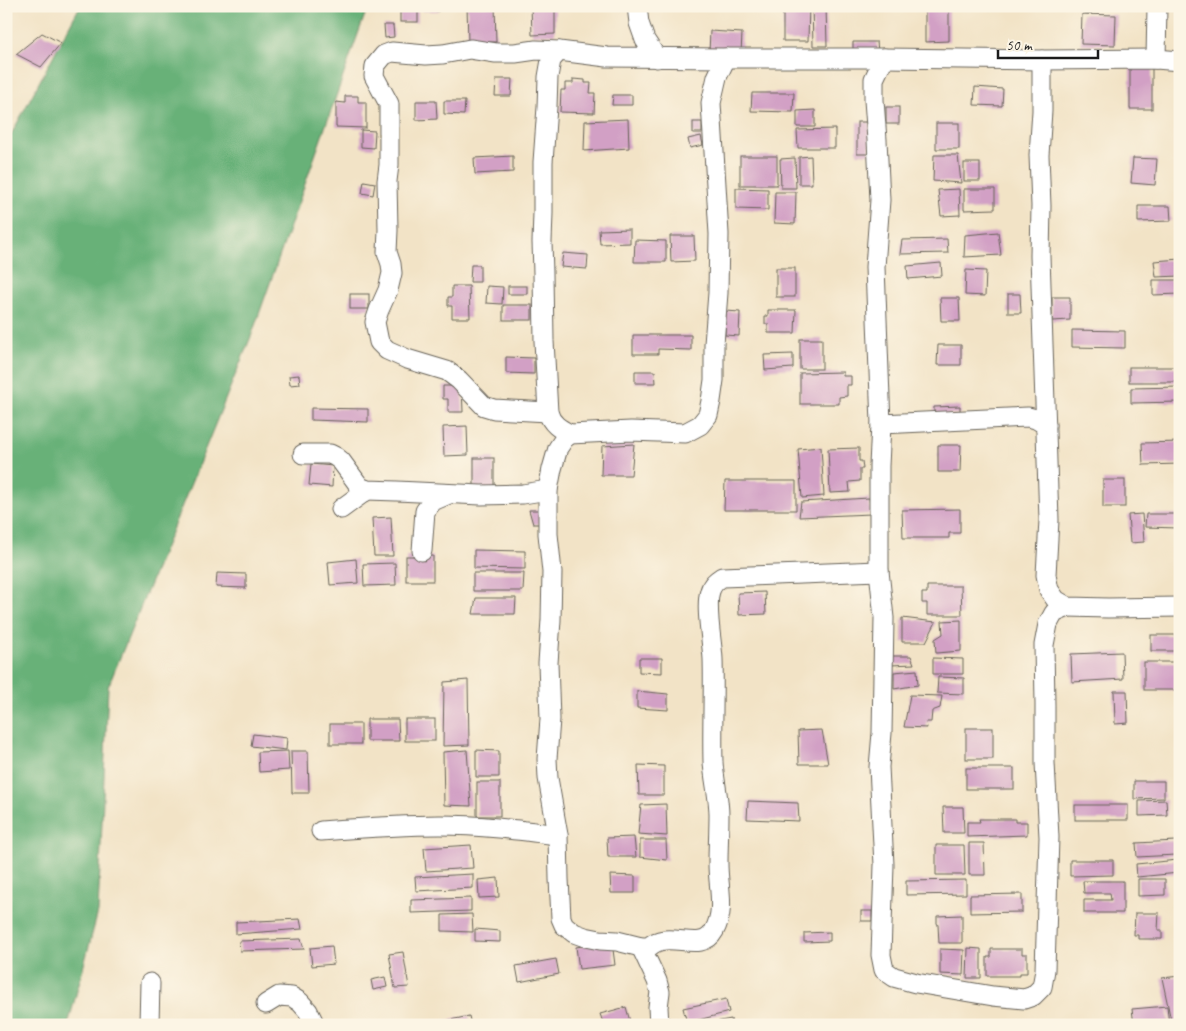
<svg xmlns="http://www.w3.org/2000/svg" width="1186" height="1031" viewBox="0 0 1186 1031" font-family="Caveat,sans-serif">
  <style>
    .forest { fill: #68b178; stroke: #42664a }
    .building { fill: #d2a0c5 }
    .lines { fill: none; stroke-linecap: round; stroke-linejoin: round }
    .minor-casing { stroke: #676258; stroke-width: 21 }
    .minor { stroke: #fff; stroke-width: 19 }
  </style>
  <rect width="100%" height="100%" fill="#fcf5e5"/>
  <filter id="ink" filterUnits="userSpaceOnUse"><feTurbulence type="fractalNoise" baseFrequency=".02" numOctaves="2"/><feDisplacementMap in="SourceGraphic" scale="10" xChannelSelector="R" yChannelSelector="G"/><feConvolveMatrix kernelMatrix="1 2 1 2 8 2 1 2 1" color-interpolation-filters="sRGB"/></filter>
  <filter id="wash" filterUnits="userSpaceOnUse"><feTurbulence type="fractalNoise" baseFrequency=".0096" numOctaves="4" result="noise"/><feDisplacementMap in="SourceGraphic" scale="20" xChannelSelector="R" yChannelSelector="G"/><feGaussianBlur stdDeviation="1.12" result="paint"/><feColorMatrix in="noise" values="0 0 0 0 0 0 0 0 0 0 0 0 0 0 0 0 0 1.4 0 .05"/><feComposite in="paint" operator="in"/></filter>
  <g filter="url(#wash)">
    <rect width="100%" height="100%" fill="#f2e3c6"/>
    <polygon class="forest" points="80,6 368,6 252,334 108,687 98,912 68,1025 6,1025 6,144"/>
    <g id="blocks">
      <g class="building">
        <rect x="400" y="6" width="18" height="16"/>
        <polygon points="422,6 438,6 439,11 422,11"/>
        <polygon points="467,6 495,6 496,42 468,42"/>
        <polygon points="531,6 555,6 555,34 532,35"/>
        <polygon points="783,6 809,6 808,41 783,41"/>
        <polygon points="812,6 826,6 827,46 813,46"/>
        <polygon points="925,6 949,6 949,41 925,42"/>
        <polygon points="1082,14 1116,15 1115,45 1081,44"/>
        <polygon points="384,25 393,25 394,37 385,38"/>
        <polygon points="710,31 742,33 741,54 709,53"/>
        <polygon points="42,33 61,43 41,67 16,54"/>
        <polygon points="853,42 877,42 878,51 853,52"/>
        <rect x="1130" y="68" width="22" height="41"/>
        <polygon points="496,79 512,79 511,96 495,96"/>
        <polygon points="573,79 585,80 585,83 591,83 590,93 595,93 594,113 560,112 561,90 565,90 565,83 573,83"/>
        <polygon points="975,87 1003,89 1002,106 974,105"/>
        <polygon points="752,93 794,93 793,112 751,111"/>
        <polygon points="613,95 632,95 632,105 612,105"/>
        <polygon points="345,96 358,96 358,102 366,102 366,128 336,127 336,102 345,103"/>
        <polygon points="416,101 436,101 437,119 416,120"/>
        <polygon points="444,101 465,101 464,115 444,114"/>
        <rect x="886" y="107" width="13" height="17"/>
        <polygon points="815,110 815,127 797,127 797,111"/>
        <polygon points="628,119 629,148 584,151 585,121"/>
        <rect x="693" y="122" width="9" height="11"/>
        <rect x="857" y="122" width="13" height="32"/>
        <rect x="936" y="123" width="23" height="26"/>
        <polygon points="835,129 835,148 798,148 797,130"/>
        <polygon points="361,130 375,131 374,148 361,147"/>
        <polygon points="701,136 703,145 690,148 688,139"/>
        <polygon points="934,155 958,155 961,183 933,181"/>
        <polygon points="513,156 513,172 475,174 474,158"/>
        <rect x="740" y="156" width="37" height="29"/>
        <polygon points="811,156 812,184 799,184 799,157"/>
        <polygon points="795,158 796,188 781,188 780,159"/>
        <polygon points="1133,158 1157,159 1155,185 1131,183"/>
        <rect x="964" y="163" width="16" height="18"/>
        <polygon points="364,181 375,183 373,195 362,193"/>
        <polygon points="736,188 768,189 768,210 736,209"/>
        <polygon points="959,189 960,215 941,216 938,190"/>
        <polygon points="964,189 995,189 995,209 964,210"/>
        <polygon points="775,192 796,192 795,224 774,223"/>
        <polygon points="1138,206 1170,206 1171,221 1138,222"/>
        <polygon points="630,229 630,243 600,244 599,230"/>
        <polygon points="998,232 1001,255 964,257 965,235"/>
        <polygon points="670,236 694,236 695,261 671,262"/>
        <polygon points="947,239 948,253 900,254 902,240"/>
        <polygon points="635,240 666,241 666,262 634,262"/>
        <polygon points="563,253 588,255 587,269 561,267"/>
        <polygon points="1180,259 1180,276 1156,277 1154,261"/>
        <polygon points="941,263 942,276 908,279 907,266"/>
        <polygon points="471,265 480,265 480,282 470,282"/>
        <rect x="776" y="268" width="19" height="29"/>
        <polygon points="966,270 986,271 985,296 965,295"/>
        <polygon points="1153,280 1180,280 1180,294 1153,295"/>
        <polygon points="452,286 469,286 470,318 452,318 452,306 448,306 448,297 452,297"/>
        <polygon points="487,286 503,287 502,304 486,303"/>
        <rect x="508" y="286" width="19" height="8"/>
        <rect x="350" y="294" width="19" height="15"/>
        <polygon points="1008,294 1020,294 1021,313 1008,313"/>
        <polygon points="1052,297 1070,297 1070,320 1052,321"/>
        <polygon points="940,298 959,298 960,321 941,321"/>
        <rect x="503" y="305" width="29" height="15"/>
        <polygon points="768,310 796,310 795,333 768,333 768,324 765,324 765,316 768,316"/>
        <polygon points="726,311 740,312 739,336 725,335"/>
        <polygon points="1072,330 1125,331 1125,348 1072,347"/>
        <polygon points="633,335 691,335 691,350 658,349 658,354 633,354"/>
        <rect x="800" y="339" width="22" height="30"/>
        <polygon points="938,345 961,345 961,365 937,365"/>
        <polygon points="793,354 793,368 765,370 764,355"/>
        <polygon points="506,357 534,358 534,374 506,373"/>
        <rect x="1129" y="367" width="51" height="15"/>
        <polygon points="635,371 655,371 656,383 635,383"/>
        <polygon points="843,372 843,376 851,376 851,385 847,385 847,396 839,397 839,404 800,404 800,373"/>
        <polygon points="299,375 300,384 290,385 289,376"/>
        <polygon points="443,386 462,386 463,412 448,412 448,399 443,399"/>
        <polygon points="1180,387 1180,402 1131,403 1131,388"/>
        <polygon points="960,406 960,414 934,415 934,407"/>
        <polygon points="311,408 368,409 368,422 311,420"/>
        <polygon points="467,426 468,455 444,456 443,427"/>
        <polygon points="1180,442 1180,464 1143,465 1142,443"/>
        <polygon points="634,444 631,475 601,475 602,446"/>
        <polygon points="938,445 961,445 960,472 938,472"/>
        <polygon points="821,447 824,496 802,498 798,449"/>
        <polygon points="859,448 859,461 862,461 863,469 860,469 860,481 849,482 850,492 830,493 828,449"/>
        <rect x="474" y="458" width="20" height="33"/>
        <polygon points="311,464 333,466 332,487 309,485"/>
        <rect x="1103" y="480" width="22" height="27"/>
        <polygon points="725,481 796,481 796,510 724,510"/>
        <polygon points="869,498 871,514 799,517 801,502"/>
        <polygon points="960,509 960,533 949,533 949,538 903,538 902,510"/>
        <polygon points="529,510 539,510 539,524 533,524"/>
        <polygon points="1142,514 1144,542 1130,543 1128,515"/>
        <polygon points="1146,514 1178,514 1178,528 1145,527"/>
        <polygon points="391,517 393,556 374,556 372,518"/>
        <polygon points="474,550 525,551 525,569 474,568"/>
        <rect x="406" y="556" width="27" height="25"/>
        <polygon points="356,559 358,583 330,585 328,562"/>
        <polygon points="395,563 396,585 364,586 363,564"/>
        <polygon points="217,573 246,574 246,588 216,587"/>
        <polygon points="473,573 524,573 523,591 473,591"/>
        <polygon points="927,586 961,586 962,615 927,615 927,603 922,603 922,593 927,593"/>
        <polygon points="765,592 766,614 739,615 738,593"/>
        <polygon points="476,598 516,598 515,614 473,614"/>
        <polygon points="902,618 936,622 926,642 902,642"/>
        <polygon points="961,620 961,651 936,653 935,639 943,634 942,621"/>
        <rect x="1151" y="635" width="29" height="16"/>
        <polygon points="1122,652 1123,679 1072,682 1071,654"/>
        <polygon points="890,656 911,656 914,664 891,665"/>
        <polygon points="639,658 662,658 662,673 639,672"/>
        <polygon points="933,658 963,659 963,674 933,674"/>
        <rect x="1144" y="662" width="36" height="28"/>
        <polygon points="917,670 918,685 894,689 894,672"/>
        <polygon points="938,677 964,678 964,694 937,693"/>
        <polygon points="468,680 469,745 443,746 444,682"/>
        <polygon points="637,691 668,694 668,710 637,708"/>
        <polygon points="1114,691 1127,691 1128,723 1115,724"/>
        <polygon points="910,695 942,696 940,708 932,711 931,722 926,722 927,728 904,727"/>
        <polygon points="367,719 398,719 399,741 367,741"/>
        <rect x="405" y="719" width="30" height="22"/>
        <rect x="330" y="724" width="31" height="20"/>
        <rect x="966" y="728" width="27" height="31"/>
        <polygon points="822,730 828,764 799,764 798,731"/>
        <polygon points="253,734 287,738 286,750 251,746"/>
        <polygon points="467,750 471,806 444,805 443,752"/>
        <polygon points="476,750 499,751 499,777 476,777"/>
        <polygon points="288,751 289,770 259,772 258,752"/>
        <polygon points="291,751 308,751 309,793 292,793"/>
        <polygon points="638,765 664,766 664,795 639,795"/>
        <rect x="966" y="768" width="48" height="21"/>
        <polygon points="1134,781 1164,781 1164,798 1134,799"/>
        <rect x="477" y="782" width="23" height="34"/>
        <polygon points="1166,800 1167,815 1139,816 1139,801"/>
        <polygon points="748,801 798,803 799,821 747,819"/>
        <polygon points="666,804 667,836 638,834 641,805"/>
        <rect x="1075" y="805" width="53" height="15"/>
        <polygon points="943,807 963,807 964,833 944,833"/>
        <polygon points="979,819 1015,819 1015,822 1027,822 1027,835 967,837 967,822 980,822"/>
        <polygon points="634,837 636,857 608,857 607,838"/>
        <polygon points="640,840 666,840 667,860 640,857"/>
        <polygon points="1176,841 1176,855 1137,857 1136,843"/>
        <polygon points="969,843 984,843 985,875 969,875"/>
        <polygon points="471,845 473,868 426,871 424,848"/>
        <polygon points="936,845 964,845 965,875 936,875"/>
        <polygon points="1070,860 1113,860 1113,875 1070,876"/>
        <polygon points="1178,860 1179,873 1137,877 1136,864"/>
        <polygon points="473,874 473,888 416,891 415,877"/>
        <polygon points="610,875 635,876 635,893 611,893"/>
        <polygon points="498,878 499,897 479,898 478,880"/>
        <polygon points="1138,879 1165,879 1165,895 1138,896"/>
        <polygon points="966,880 966,894 906,895 906,881"/>
        <polygon points="1083,881 1123,881 1123,913 1084,913 1084,900 1111,900 1110,893 1084,893"/>
        <polygon points="1022,894 1022,912 970,913 970,895"/>
        <polygon points="471,898 471,911 411,913 411,900"/>
        <rect x="861" y="911" width="11" height="10"/>
        <polygon points="1135,913 1159,913 1158,930 1162,930 1162,939 1138,939 1138,935 1134,935"/>
        <polygon points="472,914 473,932 442,931 442,915"/>
        <polygon points="962,915 962,943 939,943 938,925 937,923 937,916"/>
        <polygon points="300,919 302,929 236,934 236,922"/>
        <polygon points="475,929 500,931 500,942 475,941"/>
        <polygon points="830,932 830,941 804,942 804,933"/>
        <polygon points="301,939 304,949 240,951 239,941"/>
        <polygon points="612,942 615,965 579,969 576,947"/>
        <polygon points="332,946 334,964 312,966 310,948"/>
        <polygon points="968,948 981,949 981,978 967,978"/>
        <polygon points="940,949 964,950 963,975 940,974"/>
        <polygon points="991,949 1022,949 1022,954 1027,954 1027,973 1020,973 1020,976 987,976 987,957 991,957"/>
        <polygon points="403,952 409,987 395,988 389,954"/>
        <polygon points="556,959 559,974 519,982 516,966"/>
        <polygon points="1180,976 1180,1025 1172,1025 1162,978"/>
        <polygon points="385,977 387,987 373,990 371,980"/>
        <polygon points="726,999 729,1012 687,1023 683,1008"/>
        <polygon points="1167,1006 1169,1025 1134,1025 1132,1009"/>
        <polygon points="626,1007 631,1025 604,1025 600,1014"/>
        <polygon points="469,1016 471,1025 432,1025 432,1024"/>
        <polygon points="731,1019 732,1025 704,1025 704,1024"/>
      </g>
    </g>
  </g>
  <g filter="url(#ink)">
    <use href="#blocks" fill-opacity="0" stroke="#676258" stroke-width="1"/>
    <g class="lines">
      <defs>
        <g id="minor">
          <polyline points="637,6 639,23 645,40 657,58"/>
          <path d="M559,51L551,60L548,77L547,107L543,162V213L542,242L543,273L544,341L548,412C551,424 560,429 570,434L631,431L685,433L700,425L708,415L711,401L714,380V344L718,293L719,234L711,103L717,77L726,58"/>
          <polyline points="884,58 874,79 874,100 877,140 880,200 875,267 881,424 879,466 879,571 884,618 882,733 879,767 884,865 881,955 884,970 894,977 916,983 993,996 1024,999 1033,996 1042,987 1045,970 1049,837 1045,763 1045,705 1044,645 1048,624 1054,613 1068,607"/>
          <polyline points="1156,59 1157,6"/>
          <polyline points="1042,60 1042,111 1039,155 1041,206 1040,256 1049,520 1046,575 1049,590 1056,600 1068,607 1108,608 1180,607"/>
          <polyline points="548,412 494,409 484,406 459,380 447,371 407,359 387,350 379,342 375,322 379,310 388,290 392,273 391,264 387,252 388,230 387,181 389,165 389,104 374,76 375,66 384,55 392,52 426,55 443,54 470,49 496,53 515,53 536,50 559,51 607,57 726,58 884,58 1042,60 1156,59 1180,61"/>
          <polyline points="881,424 1028,417 1036,419 1046,425"/>
          <path d="M570,434L564,439L558,448L552,469L548,490V534L552,572L551,620L548,663L550,719L547,759L548,778L558,835L559,879L561,918L564,925L574,933L585,937L600,940L617,941L641,947H649C668,928 701,955 714,931C726,910 718,887 718,864C718,848 719,831 719,815C719,797 714,780 713,762C712,728 714,693 713,659C712,641 705,607 710,591C712,584 716,581 722,577L879,571"/>
          <polyline points="303,454 330,454 336,457 341,461 360,487 367,490 397,491 481,495 523,494 548,490"/>
          <polyline points="341,509 367,490"/>
          <polyline points="422,551 425,511 433,501 449,494"/>
          <path d="M321,831C361,828 401,825 440,825C480,825 519,830 558,835"/>
          <polyline points="641,947 657,981 660,992 658,1007 659,1025"/>
          <polyline points="266,1004 279,996 292,997 300,1002 308,1011 315,1025"/>
          <polyline points="149,1025 150,983"/>
        </g>
      </defs>
      <use href="#minor" class="minor-casing"/>
      <use href="#minor" class="minor"/>
    </g>
  </g>
  <rect width="1186" height="1031" fill="none" stroke="#fcf5e5" stroke-width="25"/>
  <path d="M998 50v8h100v-8" fill="none" stroke="#1c1c1c" stroke-width="2.5"/>
  <text x="1006" y="50" font-size="15" fill="#1c1c1c" stroke="#fcf5e5" stroke-width="4" paint-order="stroke">50 m</text>
</svg>
